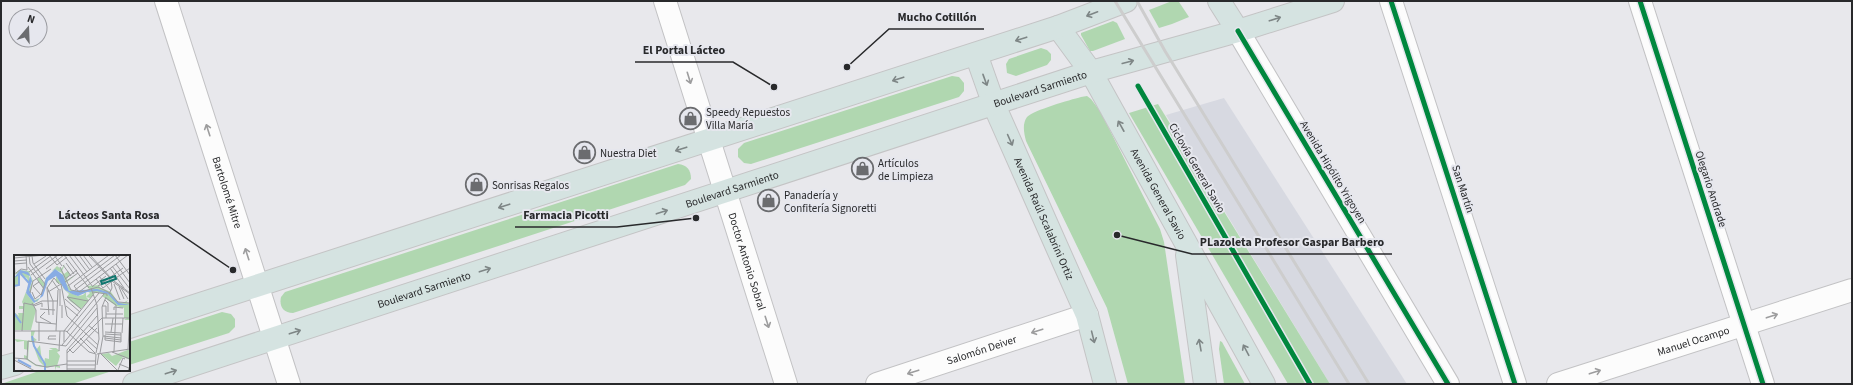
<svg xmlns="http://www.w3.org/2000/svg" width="1853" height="385" viewBox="0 0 1853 385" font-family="'Source Sans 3',sans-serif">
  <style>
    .built { fill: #d7d9e1 }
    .green { fill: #b0d7b0 }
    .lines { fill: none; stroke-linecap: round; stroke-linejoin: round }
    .minor-casing { stroke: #c2c2c4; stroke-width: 24 }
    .major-casing { stroke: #c4c4c5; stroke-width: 24 }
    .minor { stroke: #fcfcfc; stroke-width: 22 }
    .major { stroke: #d5e3e1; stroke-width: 22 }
    .rail { stroke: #cdcdcd; stroke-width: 3 }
    .cycleway-casing { stroke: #e6e7ee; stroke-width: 8 }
    .cycleway { stroke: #00873e; stroke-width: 5 }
    .oneway { stroke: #7e8686 }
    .oneway2 { stroke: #9d9d9e }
    .labels { text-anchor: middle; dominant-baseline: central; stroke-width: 4; stroke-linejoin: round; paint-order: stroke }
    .street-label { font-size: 11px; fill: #28292b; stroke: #e6e7ee }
    .poi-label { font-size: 11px; fill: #28292b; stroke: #e6e7ee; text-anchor: start }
    .inset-river { fill: none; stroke: #88ace4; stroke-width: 2 }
    .inset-road { fill: none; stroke: #9b9c9f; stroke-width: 1 }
    .view { fill: #0f766e; fill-opacity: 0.15; stroke: #0f766e; stroke-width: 2 }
    .inset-edge { fill: none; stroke: #28292b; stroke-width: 2 }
    .leader { fill: none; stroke: #28292b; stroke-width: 1.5 }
    .callout-dot { fill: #28292b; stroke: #e6e7ee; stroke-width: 1.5 }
    .callout-label { font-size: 12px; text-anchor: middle; font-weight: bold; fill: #28292b; stroke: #e6e7ee; stroke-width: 4; stroke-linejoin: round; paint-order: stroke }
  </style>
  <rect width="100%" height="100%" fill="#e8e8ec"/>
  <polygon class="built" points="1224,98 1407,384 1330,384 1166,115"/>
  <g class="green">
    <polygon points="1172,1 1179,2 1189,17 1172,24 1159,28 1149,10"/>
    <polygon points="1113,21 1117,23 1125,39 1093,51 1090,51 1081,35 1081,33"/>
    <polygon points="1041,48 1047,50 1051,54 1051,60 1047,65 1016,76 1007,73 1006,64 1009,59"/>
    <polygon points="952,76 959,77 964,83 964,91 959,97 751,164 744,163 738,157 738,149 744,143"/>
    <path d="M1087,96L1091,99L1100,111L1160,229L1164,242L1185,384H1128L1107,308L1026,141C1024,133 1022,124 1027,117C1034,110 1070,100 1081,97Z"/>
    <polygon points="1158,104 1330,384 1288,384 1129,113"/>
    <path d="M678,164C687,165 691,170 691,179L685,185L293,313C283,313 279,306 281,297L285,292Z"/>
    <polygon points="222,312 231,314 235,319 235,327 229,333 129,365 129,342"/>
    <polygon points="1220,341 1222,342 1245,384 1224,384 1219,349"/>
    <polygon points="42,370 115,370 72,384 1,384"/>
  </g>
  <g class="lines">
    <defs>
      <g id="minor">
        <path id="s1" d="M166,1L289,384"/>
        <path id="s2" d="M665,1L786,384"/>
        <polyline points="1391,1 1515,384"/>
        <polyline points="1640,1 1763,384"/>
        <polyline points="1238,31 1448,384"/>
        <path id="s3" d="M877,384L1087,315"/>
        <path id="s4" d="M1558,384L1852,290"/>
      </g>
      <g id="major">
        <polyline points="1219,1 1238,31"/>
        <path id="s5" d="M1058,27L1091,72L1264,384"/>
        <path id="s6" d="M976,54L994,105L1087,315L1105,384"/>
        <polyline points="1187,255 1205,384"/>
        <polyline points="129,327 1058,27 1126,1"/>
        <polyline points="1,368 15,364"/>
        <path id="s7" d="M134,384L1091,72L1238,31L1333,1"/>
      </g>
    </defs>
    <use href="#minor" class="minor-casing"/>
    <use href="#major" class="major-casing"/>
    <use href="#minor" class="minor"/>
    <use href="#major" class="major"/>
    <g class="rail">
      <polyline points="1115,1 1349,384"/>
      <polyline points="1137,1 1165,51 1369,384"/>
    </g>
    <defs>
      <g id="cycleway">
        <polyline points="1391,1 1515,384"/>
        <polyline points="1640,1 1763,384"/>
        <polyline points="1238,31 1448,384"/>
        <polyline points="1138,86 1310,384"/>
      </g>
    </defs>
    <use href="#cycleway" class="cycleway-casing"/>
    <use href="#cycleway" class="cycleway"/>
  </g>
  <defs><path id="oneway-shaft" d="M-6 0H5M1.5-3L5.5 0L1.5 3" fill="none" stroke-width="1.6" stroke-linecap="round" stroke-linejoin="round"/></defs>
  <g class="oneway">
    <use href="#oneway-shaft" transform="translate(1092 14) rotate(159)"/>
    <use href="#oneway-shaft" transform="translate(1275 19) rotate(-18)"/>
    <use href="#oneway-shaft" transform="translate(1021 39) rotate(162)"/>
    <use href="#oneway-shaft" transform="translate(1128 62) rotate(-15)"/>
    <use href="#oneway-shaft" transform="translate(898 79) rotate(162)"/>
    <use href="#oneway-shaft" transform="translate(985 80) rotate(70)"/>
    <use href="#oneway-shaft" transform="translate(1121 126) rotate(-119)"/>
    <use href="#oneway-shaft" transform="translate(1010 140) rotate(66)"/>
    <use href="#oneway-shaft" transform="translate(681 149) rotate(162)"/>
    <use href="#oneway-shaft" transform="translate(504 206) rotate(162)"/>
    <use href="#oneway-shaft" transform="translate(662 212) rotate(-18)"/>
    <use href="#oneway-shaft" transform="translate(485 270) rotate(-18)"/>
    <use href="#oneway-shaft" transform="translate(295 332) rotate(-18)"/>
    <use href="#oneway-shaft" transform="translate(1093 337) rotate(76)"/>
    <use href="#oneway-shaft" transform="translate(1200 345) rotate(-100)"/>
    <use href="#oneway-shaft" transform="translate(1246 350) rotate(-118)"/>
    <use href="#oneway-shaft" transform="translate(171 372) rotate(-18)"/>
  </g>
  <g class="oneway2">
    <use href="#oneway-shaft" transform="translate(689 78) rotate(73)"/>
    <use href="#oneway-shaft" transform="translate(208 130) rotate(-108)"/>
    <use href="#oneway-shaft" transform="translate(247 254) rotate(-108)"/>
    <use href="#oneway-shaft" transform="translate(1772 316) rotate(-18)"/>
    <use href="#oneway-shaft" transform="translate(767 322) rotate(72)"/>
    <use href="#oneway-shaft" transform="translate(1037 331) rotate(162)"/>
    <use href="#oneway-shaft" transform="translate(913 372) rotate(162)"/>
    <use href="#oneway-shaft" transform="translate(1595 372) rotate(-18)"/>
  </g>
  <defs>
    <symbol id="shop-ring" viewBox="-11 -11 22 22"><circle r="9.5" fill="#e6e7ee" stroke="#6b6c6f" stroke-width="1.5"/><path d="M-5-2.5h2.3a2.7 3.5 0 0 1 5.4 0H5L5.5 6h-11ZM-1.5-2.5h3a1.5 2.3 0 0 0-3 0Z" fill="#6b6c6f"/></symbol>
  </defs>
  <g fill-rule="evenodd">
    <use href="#shop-ring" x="678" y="106" width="25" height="25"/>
    <use href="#shop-ring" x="572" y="140" width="25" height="25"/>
    <use href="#shop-ring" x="850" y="156" width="25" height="25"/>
    <use href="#shop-ring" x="464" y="172" width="25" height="25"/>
    <use href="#shop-ring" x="756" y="188" width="25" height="25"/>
  </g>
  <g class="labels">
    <g class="street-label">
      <text stroke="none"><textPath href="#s7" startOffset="953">Boulevard Sarmiento</textPath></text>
      <text transform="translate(1197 168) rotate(60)">Ciclovía General Savio</text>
      <text transform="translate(1333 172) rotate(59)">Avenida Hipólito Yrigoyen</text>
      <text stroke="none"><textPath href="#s7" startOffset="629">Boulevard Sarmiento</textPath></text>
      <text transform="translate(1463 189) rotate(72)">San Martín</text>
      <text transform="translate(1711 189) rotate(72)">Olegario Andrade</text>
      <text stroke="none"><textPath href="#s1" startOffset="201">Bartolomé Mitre</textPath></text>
      <text stroke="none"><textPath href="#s5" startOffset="195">Avenida General Savio</textPath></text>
      <text stroke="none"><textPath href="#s6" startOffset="178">Avenida Raúl Scalabrini Ortiz</textPath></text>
      <text stroke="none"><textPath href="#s2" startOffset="273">Doctor Antonio Sobral</textPath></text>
      <text stroke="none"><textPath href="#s7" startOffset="305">Boulevard Sarmiento</textPath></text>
      <text stroke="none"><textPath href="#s4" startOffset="142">Manuel Ocampo</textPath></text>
      <text stroke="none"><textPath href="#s3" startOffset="110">Salomón Deiver</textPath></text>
    </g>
    <g class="poi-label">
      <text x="706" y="112">Speedy Repuestos<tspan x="706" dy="13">Villa María</tspan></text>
      <text x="600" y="153">Nuestra Diet</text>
      <text x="878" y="163">Artículos<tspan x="878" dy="13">de Limpieza</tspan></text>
      <text x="492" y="185">Sonrisas Regalos</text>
      <text x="784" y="195">Panadería y<tspan x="784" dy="13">Confitería Signoretti</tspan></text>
    </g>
  </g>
  <g transform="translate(14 255)">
    <rect width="116" height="116" fill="#e8e8ec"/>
    <path d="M51,9L48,16L50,19L54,16L56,19L51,27L63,19L52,28L57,35L67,37L75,34L64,19L73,31L87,30L85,32L97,37L104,47L109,48L114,45L112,48H116V78L115,65H110L113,63H110V53L102,51L88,41L90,39L82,37L76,43L72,42L75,45L67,54L56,46L53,42L55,39L49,33V32L48,30L42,27V21L54,37L64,41L69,40L72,37V42L76,38L73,36L68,39L55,36L51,28L48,18L42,15L38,16L43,11L47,14ZM5,15L15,16L16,19L19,26L16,39L21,45L26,43L30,34L23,24L25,22L30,28L33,21L30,36L26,43L23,47L19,45L14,37L18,27L16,20H15L16,27L12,38L20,48L19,50L22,55L17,75H0V57L5,61L4,58H10V54H5V51H10L8,47L15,29L13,23L6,20L4,31H0V23L5,18L0,20ZM17,76H21L19,82L23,85L19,87L22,95L26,90L28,107L30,108L31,103L35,104V95H39L35,93H42L46,96L43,97L46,101L43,111H46V113L42,112L41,116V111L31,113L30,116V112L22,111L10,103V100L13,101L14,95L10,94V86L3,87L0,84L17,86ZM15,87H18L25,106L30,111L22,110L14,104ZM116,94V105L109,102L102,111L87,99L95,98L98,101Z" fill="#b0d7b0" fill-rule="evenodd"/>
    <path d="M6,15L14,17L16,20L18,26L15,35L21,46L26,43L32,23L41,14L49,20L55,36L83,34L94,37L105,48L116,50H104L94,39L83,36L73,37L64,41L58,39L51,35L42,21L34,26L29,41L20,48L12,38L16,21L9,18L0,23Z" fill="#88ace4"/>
    <path class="inset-river" d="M7,19L15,28M0,31L5,30V20M0,58L7,68M18,81L20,91L31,109V116M4,105L17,112"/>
    <path class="inset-road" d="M12,0L13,15M15,0L16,9L31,29L27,40M35,0L43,10L53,2M40,0L48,11M50,0L75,33M55,0L79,32M60,0L73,17M65,0L76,15M69,0L78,12M74,0L96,23L116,38M76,0L97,23M101,0L116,20M18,1L19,8L31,24M0,3L31,0M0,5L1,19M0,6L13,5M52,8L60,19M0,9L12,8M20,9L32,1M102,9L116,28M49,10L57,21M98,11L116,34M14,12L30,34M46,12L57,35L67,37L84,32L96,38M96,13L110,33M32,14L50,0M15,17L38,0M2,18L7,14L13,15M17,20L44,0M85,21L97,36M51,24L63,15M82,24L89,33L97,27M95,24L116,39M38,25L45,35M99,25L116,13M19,26L37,14M25,27L19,31L27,40M51,27L64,18M47,29L53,61M100,29L106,45M54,31L95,0M60,31L65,37L114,0M60,31L101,0M79,31L92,21M84,31L109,13M33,32L39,46V60M105,32L110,44M77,33L83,50L85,84L82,98M107,33L114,44M46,34V51M61,35L107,0M18,37L21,44L26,40M34,37L47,29M79,37L93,39V41M16,38L19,26M96,38L104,47L116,48M95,39L98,33L97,25M53,42L67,54M53,42L74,46M92,43L102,50V55M51,44L66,57M91,45L94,48V57M18,48L22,55V67L42,69M19,50L28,46H43M20,51L28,48V52M52,51L64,61M88,51H92V63M26,54L41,55M100,55V52L109,53M31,57L26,62L37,68M92,59H109M35,60L33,33L40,23L45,29M53,61L84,90M48,63V50M88,63H115M25,67V86M91,69H109M74,70L85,79M0,76H52L75,97L82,99M8,76L10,48L19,50M42,76L44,35M53,77L85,38M91,77L107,78V87L91,85V80M97,77L99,63M108,78L109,63M91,79L107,80M89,81L86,98L104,116M89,81L107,83M89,81L88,52L92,42M66,83L81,98M91,83L107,85M42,84H34L35,81H42M72,84L83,94M50,87V76L79,40M48,90L90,39M55,94L59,98L83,73M114,94L116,57M45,96L46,76M100,96L102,55M98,97L116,104M53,98L88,63M83,99L116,94M0,103L13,104L22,110L33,112L53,109M13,104L14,86L52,91L83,53M0,105L21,116M53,106H82M105,109L115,113L114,116M53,110H81M83,110L85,98M53,114H81M104,115L109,103L111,104M53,116V95L83,61M81,116L82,99"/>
    <path class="view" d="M101,21L102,24L88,29L87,26Z"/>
    <rect width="116" height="116" class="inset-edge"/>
  </g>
  <path class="leader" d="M847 67L889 29H984M774 87L733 62H635M233 270L168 226H50M696 218L617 227H515M1117 235L1192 254H1392"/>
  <g class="callout-dot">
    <circle cx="847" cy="67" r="4"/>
    <circle cx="774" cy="87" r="4"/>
    <circle cx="233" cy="270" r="4"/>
    <circle cx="696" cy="218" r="4"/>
    <circle cx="1117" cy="235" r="4"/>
  </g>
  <g class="callout-label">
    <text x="937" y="21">Mucho Cotillón</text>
    <text x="684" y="54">El Portal Lácteo</text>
    <text x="109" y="219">Lácteos Santa Rosa</text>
    <text x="566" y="219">Farmacia Picotti</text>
    <text x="1292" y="246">PLazoleta Profesor Gaspar Barbero</text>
  </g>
  <rect width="1853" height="385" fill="none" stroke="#28292b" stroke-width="4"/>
  <g transform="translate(28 28) rotate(19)"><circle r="19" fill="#e6e7ee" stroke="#9a9ba0"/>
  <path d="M0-3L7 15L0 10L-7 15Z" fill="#6b6c6f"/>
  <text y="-6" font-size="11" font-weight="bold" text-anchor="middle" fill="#28292b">N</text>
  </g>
</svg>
